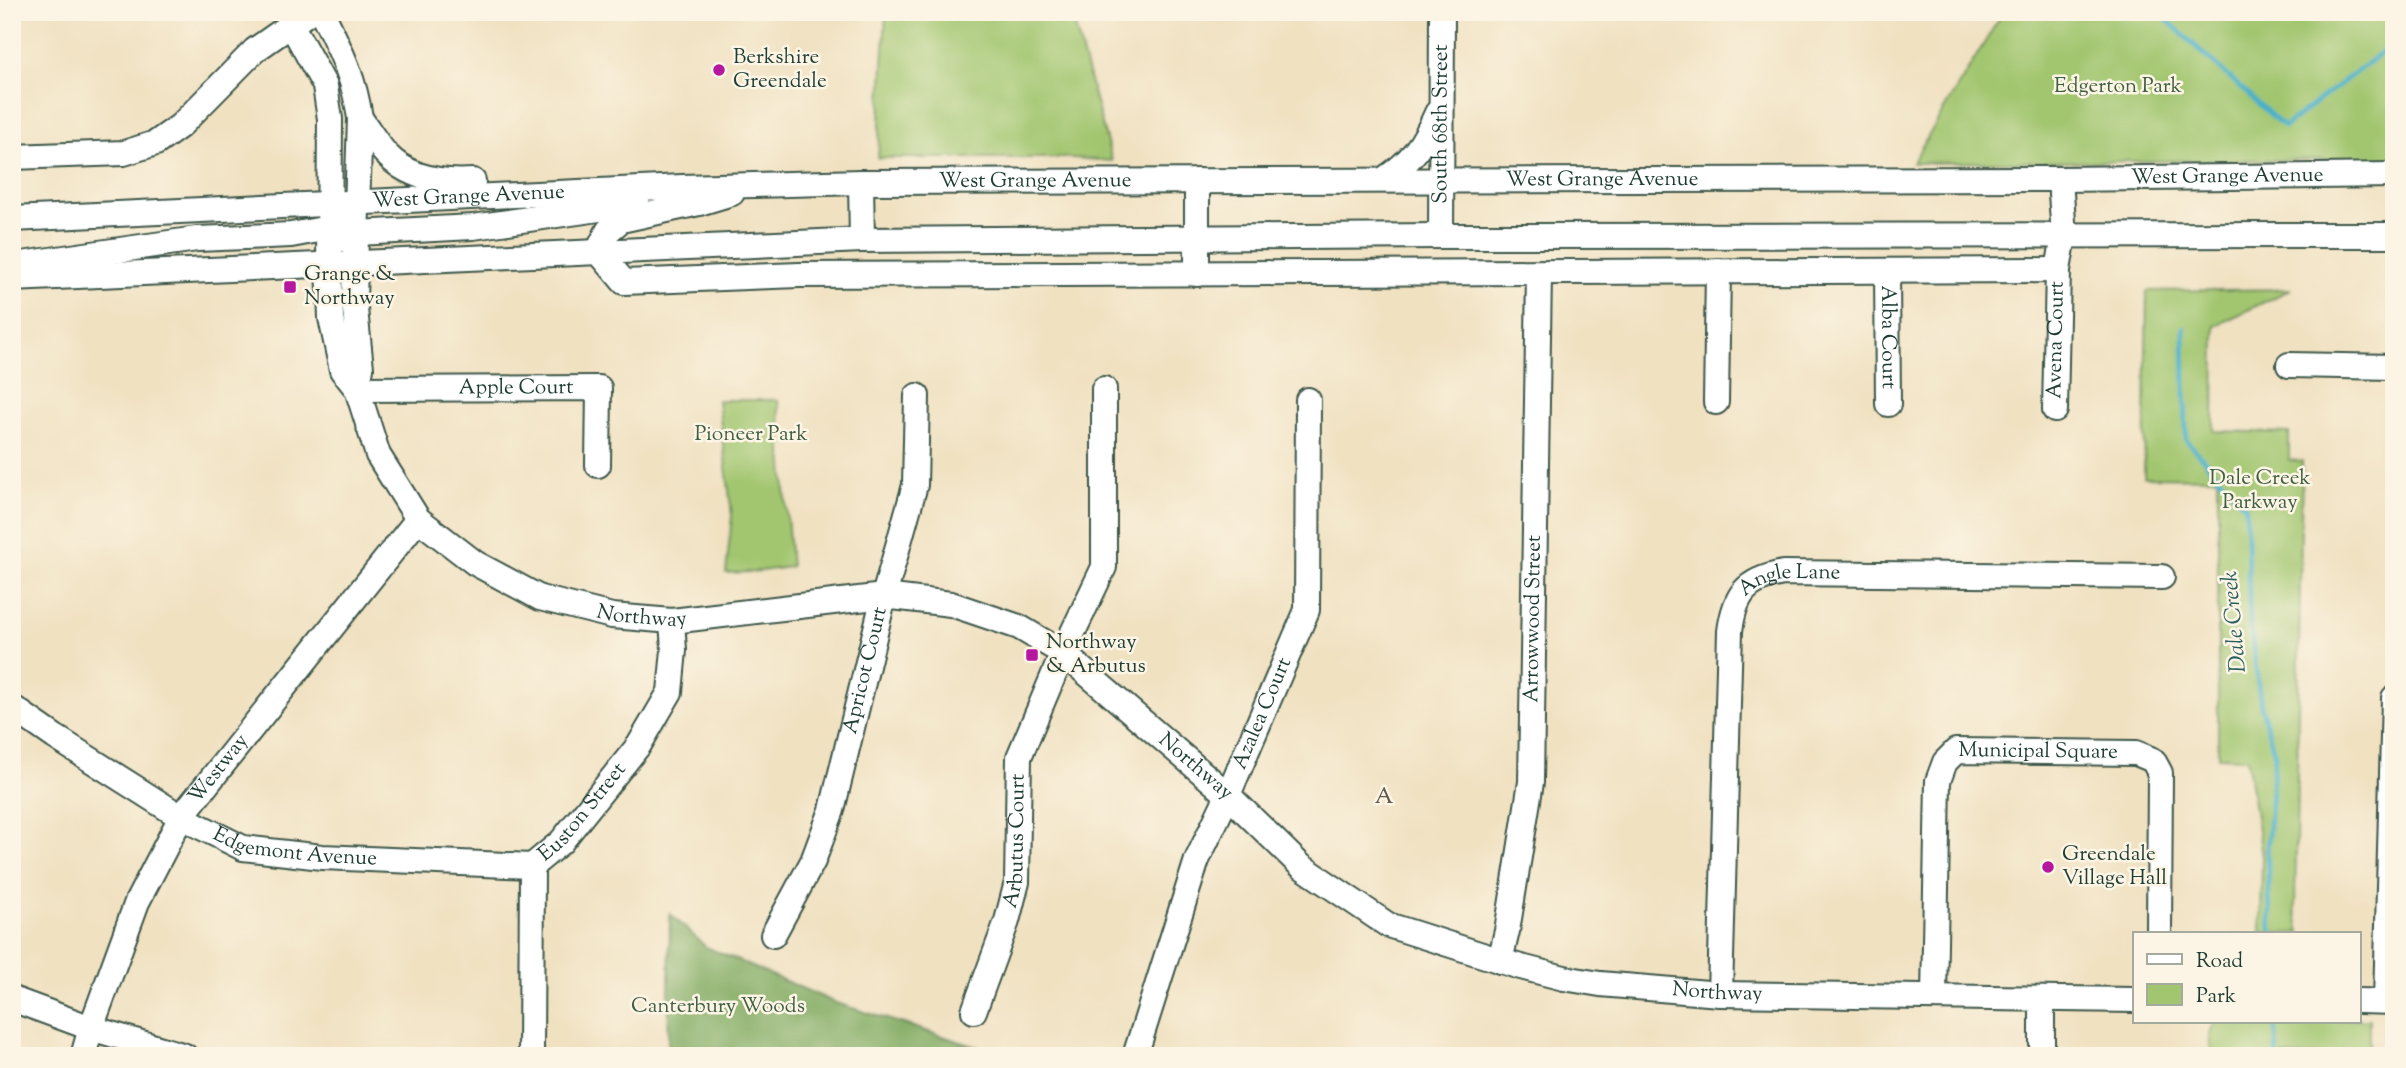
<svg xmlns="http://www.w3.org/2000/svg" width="2406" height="1068" viewBox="0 0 2406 1068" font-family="'Sorts Mill Goudy',serif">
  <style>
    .green { fill: #a2c66f; stroke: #608252; stroke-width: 2 }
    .forest { fill: #81ab62; stroke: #50744b; stroke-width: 2 }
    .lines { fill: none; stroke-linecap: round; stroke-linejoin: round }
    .stream { stroke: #49b0c8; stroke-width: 5 }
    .minor-casing { stroke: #3e5649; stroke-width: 28 }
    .minor { stroke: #fff; stroke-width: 24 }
    .poi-dot { fill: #b5179e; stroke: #fcf5e5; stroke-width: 2.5 }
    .labels { text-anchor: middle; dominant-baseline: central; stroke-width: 5; stroke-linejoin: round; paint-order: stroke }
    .poi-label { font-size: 21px; fill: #1f3d34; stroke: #fcf5e5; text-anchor: start }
    .park-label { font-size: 21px; fill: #405f43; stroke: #fcf5e5 }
    .street-label { font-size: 21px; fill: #1f3d34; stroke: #fcf5e5 }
    .water-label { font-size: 23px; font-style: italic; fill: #2c6060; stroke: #fcf5e5 }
    .neighbourhood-label { font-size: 23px; letter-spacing: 2px; fill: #635a4e; stroke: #fcf5e5 }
  </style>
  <rect width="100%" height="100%" fill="#fcf5e5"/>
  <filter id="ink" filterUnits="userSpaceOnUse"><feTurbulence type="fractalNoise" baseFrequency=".0143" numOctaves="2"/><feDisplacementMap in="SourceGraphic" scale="14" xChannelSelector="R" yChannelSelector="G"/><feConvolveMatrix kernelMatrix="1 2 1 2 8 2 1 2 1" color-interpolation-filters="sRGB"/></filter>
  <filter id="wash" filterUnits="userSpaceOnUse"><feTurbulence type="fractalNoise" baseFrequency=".00686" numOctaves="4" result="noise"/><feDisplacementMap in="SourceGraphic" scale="28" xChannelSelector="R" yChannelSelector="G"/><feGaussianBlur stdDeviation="1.57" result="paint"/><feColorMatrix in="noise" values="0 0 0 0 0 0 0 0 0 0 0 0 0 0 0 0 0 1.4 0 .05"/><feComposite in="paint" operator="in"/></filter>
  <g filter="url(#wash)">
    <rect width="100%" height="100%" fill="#f0e1c1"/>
    <g class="green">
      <polygon points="886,12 1071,12 1112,161 1073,158 878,158"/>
      <polygon points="2003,12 2394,12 2394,159 1912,163"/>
      <polygon points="2291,289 2215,326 2214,431 2289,433 2289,460 2302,461 2295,910 2300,933 2261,933 2262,856 2247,758 2218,757 2218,478 2144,477 2147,291"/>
      <polygon points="718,400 778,400 791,567 753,572 726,573 732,516"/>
      <polygon points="2359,1019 2369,1019 2369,1056 2211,1056 2210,1033 2215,1021"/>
    </g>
    <polygon class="forest" points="670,914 706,947 836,1003 1006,1056 668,1056"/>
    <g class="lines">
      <g class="stream">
        <polyline points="2158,12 2284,127 2394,43"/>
        <polyline points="2184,328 2186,440 2246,507 2250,621 2261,706 2275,755 2267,851 2271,933"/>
        <polyline points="2275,1021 2277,1056"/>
      </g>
    </g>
  </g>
  <g filter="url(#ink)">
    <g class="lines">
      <defs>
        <g id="minor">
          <path d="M322,12C340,50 354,76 360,118L354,299L361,368L357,389"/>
          <path id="s1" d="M291,24L325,86L330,119L329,264L331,318L342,370L357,389L378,455L418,519L475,563L540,598L612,616L672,621L884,596L951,604L1019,627L1063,653L1228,795L1301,866L1388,925L1517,966L1564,978L1600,984L1720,994L2135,1000"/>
          <path d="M360,118C368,129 376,143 386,154C409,179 442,183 473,181"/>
          <polyline points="12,157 124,153 156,143 180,126 255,50 305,15"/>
          <path d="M1383,180C1412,161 1423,145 1437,113"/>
          <polyline points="1197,181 1197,274"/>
          <polyline points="861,182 862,240"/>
          <path id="s2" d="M12,219L682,187L861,182L2060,179L2394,175"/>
          <path id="s3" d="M1441,236L1442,12"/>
          <polyline points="346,240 357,233 473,227 613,207 637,200"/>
          <polyline points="598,251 624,282 799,275 2058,270"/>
          <polyline points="598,251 608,231 621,220 699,203 732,193"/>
          <polyline points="15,265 197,239 291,235 329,228 342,221"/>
          <path id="s4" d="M1887,271L1888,404"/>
          <polyline points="12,279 862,240 1441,236 2394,235"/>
          <polyline points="2289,365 2394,367"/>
          <path id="s5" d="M357,389L599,388L598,465"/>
          <polyline points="1716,402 1718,271"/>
          <path id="s6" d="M2055,410L2058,270L2064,236L2060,179"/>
          <path id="s7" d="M12,707L55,737L181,817L243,848L322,857L532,866"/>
          <path id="s8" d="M773,935L813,861L832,810L884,596L915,485L917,396"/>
          <path id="s9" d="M1500,961L1507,931L1531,782L1539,274"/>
          <path id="s10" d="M1720,994L1730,631C1735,594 1746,580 1783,573L2162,577"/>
          <path id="s11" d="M1934,997L1938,781L1945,762L1956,751L2136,753L2153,760L2160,773L2159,933"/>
          <polyline points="12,999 91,1028 185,1056"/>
          <polyline points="2359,1001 2394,1002"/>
          <polyline points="2386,1001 2394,698"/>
          <path id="s12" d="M974,1011L1007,921L1017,882L1019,757L1063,653L1104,567V389"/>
          <path id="s13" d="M83,1056L91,1028L137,902L181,817L418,519"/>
          <path id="s14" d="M531,1056L532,866L561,842L639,745L670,692L674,650L672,621"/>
          <path id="s15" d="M1135,1056L1197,860L1228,795L1307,610L1308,400"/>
          <polyline points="2042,1056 2042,1000"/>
        </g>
      </defs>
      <use href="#minor" class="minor-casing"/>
      <use href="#minor" class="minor"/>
    </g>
  </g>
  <g class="poi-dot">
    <circle cx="719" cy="70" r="7"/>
    <rect x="283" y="280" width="14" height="14" rx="3.5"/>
    <rect x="1025" y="648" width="14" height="14" rx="3.5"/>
    <circle cx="2048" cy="867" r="7"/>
  </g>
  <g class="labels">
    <g class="poi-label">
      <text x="733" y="58">Berkshire<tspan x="733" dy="24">Greendale</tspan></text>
      <text x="304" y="275">Grange &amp;<tspan x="304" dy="24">Northway</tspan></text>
      <text x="1046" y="643">Northway<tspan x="1046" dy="24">&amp; Arbutus</tspan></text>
      <text x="2062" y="855">Greendale<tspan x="2062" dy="24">Village Hall</tspan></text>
    </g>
    <g class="park-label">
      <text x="2118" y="87">Edgerton Park</text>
      <text x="751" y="435">Pioneer Park</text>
      <text x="2260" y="479">Dale Creek<tspan x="2260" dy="24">Parkway</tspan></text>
      <text x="718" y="1007">Canterbury Woods</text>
    </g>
    <g class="street-label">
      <text stroke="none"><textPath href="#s3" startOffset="112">South 68th Street</textPath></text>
      <text stroke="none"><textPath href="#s2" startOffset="2216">West Grange Avenue</textPath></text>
      <text stroke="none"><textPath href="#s2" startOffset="1591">West Grange Avenue</textPath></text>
      <text stroke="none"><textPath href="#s2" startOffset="1024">West Grange Avenue</textPath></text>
      <text stroke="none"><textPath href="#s2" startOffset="457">West Grange Avenue</textPath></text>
      <text stroke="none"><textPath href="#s4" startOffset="66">Alba Court</textPath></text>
      <text stroke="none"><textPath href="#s6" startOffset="70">Avena Court</textPath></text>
      <text stroke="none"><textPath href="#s5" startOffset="159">Apple Court</textPath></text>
      <text stroke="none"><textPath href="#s10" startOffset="455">Angle Lane</textPath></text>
      <text stroke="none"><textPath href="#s1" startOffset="775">Northway</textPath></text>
      <text stroke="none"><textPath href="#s9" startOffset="345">Arrowwood Street</textPath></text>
      <text stroke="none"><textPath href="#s8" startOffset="282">Apricot Court</textPath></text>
      <text stroke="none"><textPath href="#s15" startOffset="366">Azalea Court</textPath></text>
      <text stroke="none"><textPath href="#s11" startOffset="334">Municipal Square</textPath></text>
      <text stroke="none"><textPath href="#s1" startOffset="1384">Northway</textPath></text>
      <text stroke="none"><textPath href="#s13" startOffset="320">Westway</textPath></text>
      <text stroke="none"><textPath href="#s14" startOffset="264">Euston Street</textPath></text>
      <text stroke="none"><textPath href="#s12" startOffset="177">Arbutus Court</textPath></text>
      <text stroke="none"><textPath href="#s7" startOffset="322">Edgemont Avenue</textPath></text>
      <text stroke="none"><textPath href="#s1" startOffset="1972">Northway</textPath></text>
    </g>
    <g class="water-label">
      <text transform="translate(2235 622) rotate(-95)">Dale Creek</text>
    </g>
    <g class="neighbourhood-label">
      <text x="1385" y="797">A</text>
    </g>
  </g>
  <rect width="2406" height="1068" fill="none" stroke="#fcf5e5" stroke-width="42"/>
  <rect x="2133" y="932" width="228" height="91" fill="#fcf5e5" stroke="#a4ab9e" stroke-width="2"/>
  <rect x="2147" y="954" width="35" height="10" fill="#ffffff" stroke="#a4ab9e" stroke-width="2"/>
  <text x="2196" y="967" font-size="21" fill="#1f3d34">Road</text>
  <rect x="2147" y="984" width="35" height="21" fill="#a2c66f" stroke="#a4ab9e" stroke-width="2"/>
  <text x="2196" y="1002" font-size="21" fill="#1f3d34">Park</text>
</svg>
